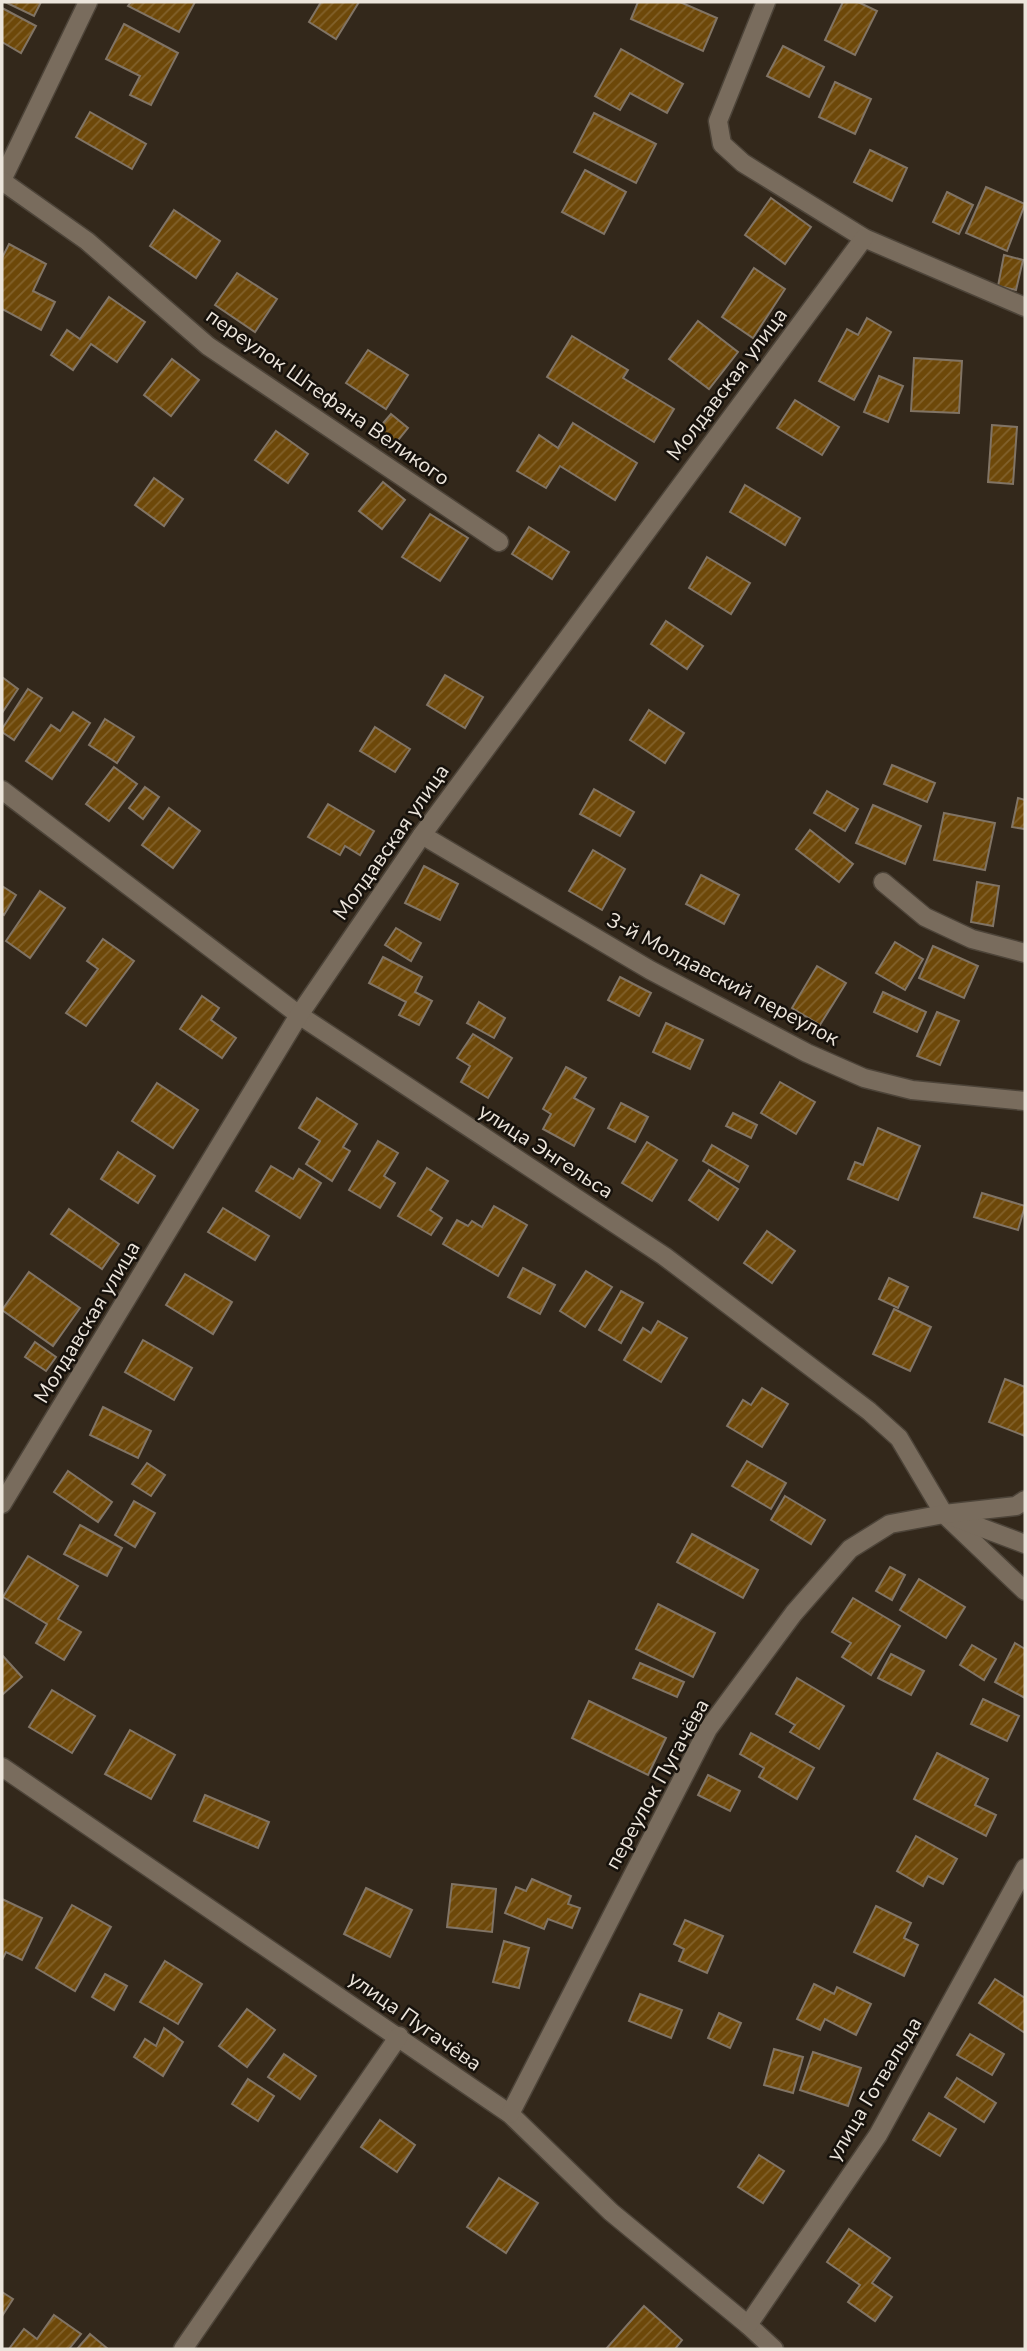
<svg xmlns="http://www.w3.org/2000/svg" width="1027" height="2351" viewBox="0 0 1027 2351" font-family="'Nunito Sans',sans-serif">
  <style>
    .building { fill: url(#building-hatch); stroke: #817465; stroke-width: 2 }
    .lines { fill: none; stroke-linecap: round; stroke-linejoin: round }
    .street-casing { stroke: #4d4439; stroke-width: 21 }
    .street { stroke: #796c5d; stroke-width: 18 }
    .labels { text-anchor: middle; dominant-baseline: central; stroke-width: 5; stroke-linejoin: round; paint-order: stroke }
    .street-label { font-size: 21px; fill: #ece5dc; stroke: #17120c }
  </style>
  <defs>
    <pattern id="building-hatch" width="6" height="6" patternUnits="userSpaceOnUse" patternTransform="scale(1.75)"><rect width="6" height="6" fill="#6d4809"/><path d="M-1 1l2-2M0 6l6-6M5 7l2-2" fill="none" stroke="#82622c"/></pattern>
  </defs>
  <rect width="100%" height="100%" fill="#33281b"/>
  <g class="building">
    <polygon points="5,2 41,2 34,16"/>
    <polygon points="131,2 195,2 179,32 128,6"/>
    <polygon points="321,2 359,2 336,39 309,22"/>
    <polygon points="638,2 680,2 717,18 703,51 631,19"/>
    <polygon points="843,2 858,2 877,11 855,55 825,40"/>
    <polygon points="2,8 36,26 21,53 2,42"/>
    <polygon points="124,24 178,53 151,105 130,95 140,76 106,59"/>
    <polygon points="783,46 824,67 809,97 767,76"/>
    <polygon points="621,49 683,84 667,113 630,93 620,110 595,96"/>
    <polygon points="835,82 871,99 855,134 819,117"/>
    <polygon points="90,112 146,144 132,169 76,137"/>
    <polygon points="594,113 656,144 636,183 574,152"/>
    <polygon points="870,150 907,168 892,201 854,182"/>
    <polygon points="585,170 626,192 604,234 562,212"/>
    <polygon points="986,187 1025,204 1007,251 966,233"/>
    <polygon points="947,192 973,205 959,234 933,222"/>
    <polygon points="771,198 811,227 785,264 745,235"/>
    <polygon points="174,210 220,241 196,278 150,246"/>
    <polygon points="9,244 46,264 33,291 55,302 41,330 2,309 2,258"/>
    <polygon points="1004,255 1023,260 1016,290 998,286"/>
    <polygon points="754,268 785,289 753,338 722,317"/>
    <polygon points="237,273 277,299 255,332 215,305"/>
    <polygon points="109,297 145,322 117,362 91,344 73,370 51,355 67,330 80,339"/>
    <polygon points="867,318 891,332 854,400 819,381 847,329 858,335"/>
    <polygon points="698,321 738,352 709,389 669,359"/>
    <polygon points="572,336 628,370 623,378 674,409 654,442 547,377"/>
    <polygon points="368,350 408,375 386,409 346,383"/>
    <polygon points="914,358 962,361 959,413 911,411"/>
    <polygon points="172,359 199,380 171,416 144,395"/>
    <polygon points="879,376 903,386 888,422 864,412"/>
    <polygon points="795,400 839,427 822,455 777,428"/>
    <polygon points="391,414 408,428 390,450 373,435"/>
    <polygon points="573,423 637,463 615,500 560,466 546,488 517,471 539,435 558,448"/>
    <polygon points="992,425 1017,427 1013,484 988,482"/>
    <polygon points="276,431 308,454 288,483 255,460"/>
    <polygon points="154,478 183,499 164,526 135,505"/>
    <polygon points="383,482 405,500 382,529 359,511"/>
    <polygon points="745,485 800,518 785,545 730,512"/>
    <polygon points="430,514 468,538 440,581 402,557"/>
    <polygon points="529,527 569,552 552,579 512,554"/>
    <polygon points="707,557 750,583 731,614 689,588"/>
    <polygon points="666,621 703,646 687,669 651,644"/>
    <polygon points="445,675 483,697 465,728 427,705"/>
    <polygon points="2,677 18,689 2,713"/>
    <polygon points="28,689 42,698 14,740 2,732 2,729"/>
    <polygon points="649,710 684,733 665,763 630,740"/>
    <polygon points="73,712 90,723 52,779 26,761 51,725 60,731"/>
    <polygon points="105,719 134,737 117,763 89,745"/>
    <polygon points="375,727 410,749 395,772 360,751"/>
    <polygon points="892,765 935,783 927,802 884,784"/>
    <polygon points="114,767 137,784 109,821 86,804"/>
    <polygon points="145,787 159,797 143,819 129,808"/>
    <polygon points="594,789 634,812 620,836 580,814"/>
    <polygon points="827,791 858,809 845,831 814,813"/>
    <polygon points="1018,798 1025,800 1025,829 1012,827"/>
    <polygon points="328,804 374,831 360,855 345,846 340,855 308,837"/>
    <polygon points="873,805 921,826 905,864 856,843"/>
    <polygon points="169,808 200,831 173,868 142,845"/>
    <polygon points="944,813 995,823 985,870 934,860"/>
    <polygon points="810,830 853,864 839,882 796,849"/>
    <polygon points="593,850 625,869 602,910 569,891"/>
    <polygon points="424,866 458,884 440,920 405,903"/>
    <polygon points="701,875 739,895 724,924 686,904"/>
    <polygon points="977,882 999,886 993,926 971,922"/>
    <polygon points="2,886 16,895 4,915 2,913"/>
    <polygon points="40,891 65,908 30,958 6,941"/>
    <polygon points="396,928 421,943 411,961 385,945"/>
    <polygon points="103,939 134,961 86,1026 66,1013 98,969 87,961"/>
    <polygon points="895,942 923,959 905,990 876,973"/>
    <polygon points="933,946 978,966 964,998 919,978"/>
    <polygon points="383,957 422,977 415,992 432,1001 419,1025 399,1015 406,1002 369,983"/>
    <polygon points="817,966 846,983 820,1025 792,1008"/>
    <polygon points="620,977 651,993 639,1016 608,1000"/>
    <polygon points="883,992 926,1012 917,1032 874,1012"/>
    <polygon points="202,996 219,1008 211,1020 236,1038 222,1058 180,1029"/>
    <polygon points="479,1002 505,1018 494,1038 467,1023"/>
    <polygon points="937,1012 959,1021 940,1065 917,1056"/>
    <polygon points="666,1023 703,1040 690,1069 653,1052"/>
    <polygon points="473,1034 512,1058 488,1098 461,1082 470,1066 457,1058"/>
    <polygon points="566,1067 586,1078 574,1098 594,1109 574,1146 543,1129 551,1114 543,1109"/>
    <polygon points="780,1082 815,1102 796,1134 761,1113"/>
    <polygon points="157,1083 198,1110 173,1148 132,1121"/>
    <polygon points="317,1098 357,1124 343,1147 350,1151 332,1181 306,1164 320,1141 299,1128"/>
    <polygon points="621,1103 648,1117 635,1142 608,1128"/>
    <polygon points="733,1113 757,1125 751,1138 726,1126"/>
    <polygon points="878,1128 920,1146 898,1200 848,1179 855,1162 863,1165"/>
    <polygon points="378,1141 398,1153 384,1176 395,1183 380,1208 349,1190"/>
    <polygon points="647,1142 677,1160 652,1201 622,1183"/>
    <polygon points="712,1145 748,1166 739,1182 703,1161"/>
    <polygon points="118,1152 155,1176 138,1203 101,1179"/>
    <polygon points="271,1166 293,1179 299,1169 321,1183 300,1218 256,1191"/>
    <polygon points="427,1168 448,1181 430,1210 442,1218 431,1235 398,1216"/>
    <polygon points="709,1170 738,1189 718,1220 689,1200"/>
    <polygon points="982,1193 1025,1206 1018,1230 974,1217"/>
    <polygon points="494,1206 527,1225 498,1276 443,1244 457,1220 468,1226 472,1221 482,1227"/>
    <polygon points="223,1208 269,1236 255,1260 208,1232"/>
    <polygon points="69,1209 119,1244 102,1269 51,1234"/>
    <polygon points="767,1231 795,1251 772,1283 744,1263"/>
    <polygon points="523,1268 555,1285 540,1314 508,1297"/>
    <polygon points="586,1271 612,1287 585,1327 560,1311"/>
    <polygon points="29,1272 80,1308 53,1346 2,1310"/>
    <polygon points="185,1274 232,1302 213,1334 166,1305"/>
    <polygon points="889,1278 908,1287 898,1308 879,1299"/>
    <polygon points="621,1291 643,1303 621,1343 599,1330"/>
    <polygon points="894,1309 931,1327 910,1371 873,1354"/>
    <polygon points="658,1321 687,1338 661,1382 624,1360 643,1328 651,1333"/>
    <polygon points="143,1340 192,1368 174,1400 125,1372"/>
    <polygon points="35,1342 56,1357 46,1371 25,1357"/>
    <polygon points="1005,1379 1025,1387 1025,1436 989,1422"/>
    <polygon points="762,1388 788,1404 762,1447 727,1426 743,1400 751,1405"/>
    <polygon points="103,1407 151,1431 138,1458 90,1435"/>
    <polygon points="747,1461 786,1483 771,1509 732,1486"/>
    <polygon points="147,1463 165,1475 151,1496 132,1484"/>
    <polygon points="68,1471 112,1502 98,1522 54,1492"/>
    <polygon points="785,1496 825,1520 811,1544 771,1520"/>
    <polygon points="134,1501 155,1513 135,1547 115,1535"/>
    <polygon points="80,1525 122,1548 107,1576 64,1554"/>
    <polygon points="692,1534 758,1570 743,1598 677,1562"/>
    <polygon points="28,1556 78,1586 58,1619 81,1632 64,1660 36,1643 47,1624 3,1597"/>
    <polygon points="890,1567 905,1575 892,1600 876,1591"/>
    <polygon points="919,1579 965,1607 946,1638 900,1610"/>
    <polygon points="853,1598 900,1626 871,1675 842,1657 851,1643 832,1632"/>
    <polygon points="658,1604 715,1633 693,1677 636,1649"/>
    <polygon points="1015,1643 1025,1649 1025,1698 995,1682"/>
    <polygon points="972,1645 996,1659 984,1680 960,1665"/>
    <polygon points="891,1654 924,1671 911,1695 878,1678"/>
    <polygon points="2,1655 22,1677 2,1695"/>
    <polygon points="640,1663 684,1682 677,1697 633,1678"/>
    <polygon points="797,1678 844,1706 819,1749 790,1732 795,1725 776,1714"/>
    <polygon points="52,1690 95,1716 72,1753 29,1727"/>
    <polygon points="983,1699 1019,1716 1007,1741 971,1724"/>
    <polygon points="589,1701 666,1738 648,1775 572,1738"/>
    <polygon points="130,1730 175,1755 151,1799 105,1774"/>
    <polygon points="751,1733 814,1768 797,1799 759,1777 764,1768 740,1754"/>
    <polygon points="937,1753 988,1779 975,1805 996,1815 986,1836 914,1799"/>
    <polygon points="708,1775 740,1791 730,1811 698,1795"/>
    <polygon points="205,1795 269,1822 258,1848 194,1821"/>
    <polygon points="916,1836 957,1859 943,1884 928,1876 923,1886 897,1871"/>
    <polygon points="532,1879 571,1896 568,1904 580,1908 572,1928 548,1919 544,1929 505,1913 516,1887 526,1891"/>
    <polygon points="452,1884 496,1889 492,1932 447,1927"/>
    <polygon points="366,1888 412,1910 390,1957 344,1934"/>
    <polygon points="2,1899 42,1918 22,1960 6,1952 2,1960"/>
    <polygon points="72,1905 111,1927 75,1991 36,1968"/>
    <polygon points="876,1906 911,1923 904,1938 918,1945 904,1976 854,1952"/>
    <polygon points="685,1920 723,1936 707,1973 679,1961 684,1949 674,1944"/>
    <polygon points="504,1941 529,1948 519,1988 493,1982"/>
    <polygon points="165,1961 202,1984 178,2024 140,2002"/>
    <polygon points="105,1974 127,1986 114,2010 92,1997"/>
    <polygon points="995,1979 1025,1998 1025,2033 979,2003"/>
    <polygon points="814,1984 834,1994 837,1987 871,2004 856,2035 825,2019 820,2030 797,2019"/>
    <polygon points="640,1994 682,2010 671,2038 629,2021"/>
    <polygon points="247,2009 275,2030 247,2067 219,2046"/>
    <polygon points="719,2013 741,2023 730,2048 708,2038"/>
    <polygon points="164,2028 183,2042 163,2076 134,2057 145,2039 156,2046"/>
    <polygon points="970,2034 1004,2054 992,2075 957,2055"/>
    <polygon points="774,2049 803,2057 793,2093 764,2085"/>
    <polygon points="813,2052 861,2068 848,2106 800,2090"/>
    <polygon points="284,2054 316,2076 300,2099 268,2077"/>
    <polygon points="957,2078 996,2103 984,2122 945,2097"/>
    <polygon points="248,2079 274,2096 258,2121 232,2104"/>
    <polygon points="929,2113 956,2129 940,2156 913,2140"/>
    <polygon points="380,2120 415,2145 397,2172 361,2147"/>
    <polygon points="759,2155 784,2171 763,2203 738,2187"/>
    <polygon points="499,2178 538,2203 506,2253 467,2227"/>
    <polygon points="849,2229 890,2258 872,2283 892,2297 875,2321 848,2302 860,2285 827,2262"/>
    <polygon points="2,2292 13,2299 2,2316"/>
    <polygon points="644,2306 682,2340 675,2349 606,2349"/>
    <polygon points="54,2315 81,2334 69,2349 9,2349 24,2329 37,2339"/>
    <polygon points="90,2334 108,2349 77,2349"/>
  </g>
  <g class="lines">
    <defs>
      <g id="street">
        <polyline points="766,2 718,121 722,144 743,163 864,238 1025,307"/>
        <polyline points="2,180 88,2"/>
        <polyline points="2,181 87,241 208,346 499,542"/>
        <polyline points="2,790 299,1015 664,1256 869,1411 899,1438 944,1514 1025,1591"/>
        <polyline points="422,835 650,970 807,1053 864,1078 912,1090 1025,1101"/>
        <polyline points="883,882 925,917 972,939 1025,953"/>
        <polyline points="2,1504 299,1015 422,835 864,238"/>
        <polyline points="953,1517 1025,1544"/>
        <polyline points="2,1767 510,2114 611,2212 748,2325 774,2349"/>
        <polyline points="510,2114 708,1729 794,1613 850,1549 890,1524 944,1514 1016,1506 1025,1500"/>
        <polyline points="748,2325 878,2135 1025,1868"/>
        <polyline points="183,2349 399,2036"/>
      </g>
    </defs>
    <use href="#street" class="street-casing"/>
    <use href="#street" class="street"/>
  </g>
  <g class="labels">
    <g class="street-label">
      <text transform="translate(727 384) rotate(-53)">Молдавская улица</text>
      <text transform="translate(328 397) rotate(35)">переулок Штефана Великого</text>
      <text transform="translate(391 842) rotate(-55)">Молдавская улица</text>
      <text transform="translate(723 979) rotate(28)">3-й Молдавский переулок</text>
      <text transform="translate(546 1151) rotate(33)">улица Энгельса</text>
      <text transform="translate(87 1322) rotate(-59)">Молдавская улица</text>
      <text transform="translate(657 1784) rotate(-61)">переулок Пугачёва</text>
      <text transform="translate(415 2021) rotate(35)">улица Пугачёва</text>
      <text transform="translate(874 2089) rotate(-59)">улица Готвальда</text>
    </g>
  </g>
  <rect width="1027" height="2351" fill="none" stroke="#ece5dc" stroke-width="7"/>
</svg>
